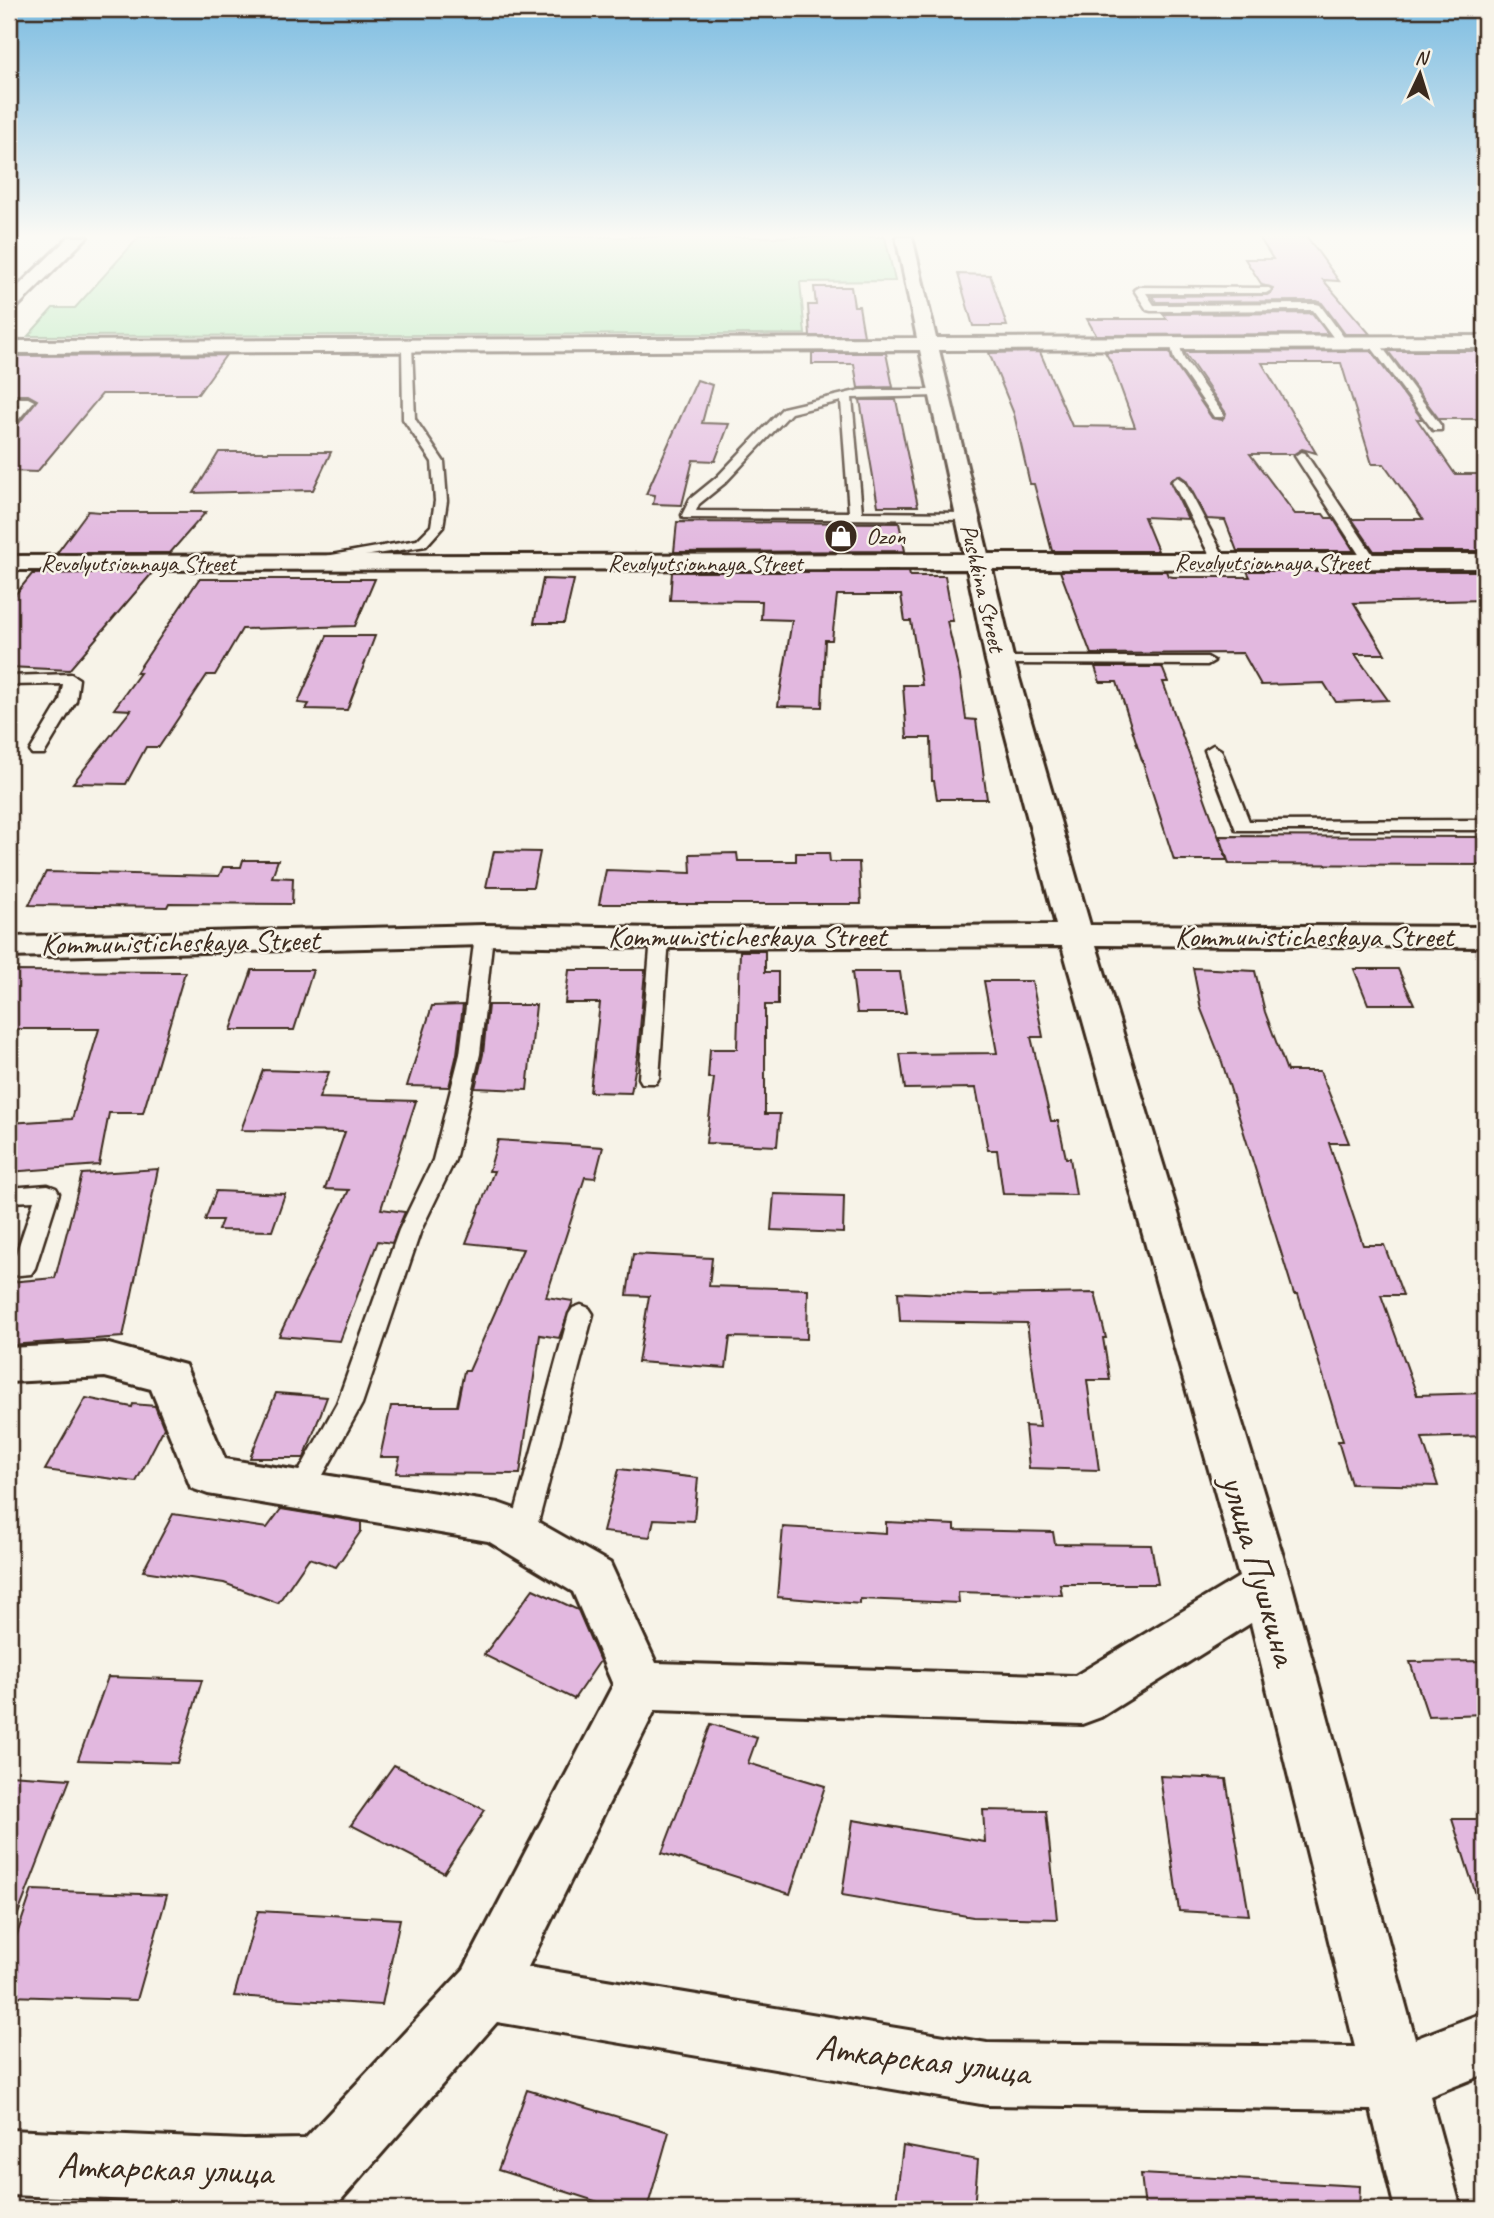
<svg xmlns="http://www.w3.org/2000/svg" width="1494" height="2218" viewBox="0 0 1494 2218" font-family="Caveat,sans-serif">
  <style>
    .green { fill: #a6e6ae; stroke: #708866; stroke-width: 2 }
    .building { fill: #e2b8df; stroke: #3b2a1e; stroke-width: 2 }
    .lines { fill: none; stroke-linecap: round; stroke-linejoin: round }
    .lane-casing { stroke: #3b2a1e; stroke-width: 5 }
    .street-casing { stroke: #3b2a1e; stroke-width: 6 }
    .lane { fill: #f7f3e8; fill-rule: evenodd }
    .street { fill: #f7f3e8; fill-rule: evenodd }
    .labels { text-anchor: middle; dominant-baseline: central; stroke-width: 5; stroke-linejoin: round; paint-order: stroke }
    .far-poi-label { font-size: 24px; fill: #3b2a1e; stroke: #f7f3e8; text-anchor: start }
    .far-street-label { font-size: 24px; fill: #3b2a1e; stroke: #f7f3e8 }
    .street-label { font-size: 30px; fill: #3b2a1e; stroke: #f7f3e8 }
    .near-street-label { font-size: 37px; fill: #3b2a1e; stroke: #f7f3e8 }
  </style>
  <rect width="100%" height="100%" fill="#f7f3e8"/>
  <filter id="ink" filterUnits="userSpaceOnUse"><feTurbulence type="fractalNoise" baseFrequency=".0143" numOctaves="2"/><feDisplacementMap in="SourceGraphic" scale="14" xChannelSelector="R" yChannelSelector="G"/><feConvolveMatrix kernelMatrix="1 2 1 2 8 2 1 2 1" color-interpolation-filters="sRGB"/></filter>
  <g filter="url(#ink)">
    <polygon class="green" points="139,237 885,237 895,281 800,282 805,334 28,336 53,308 75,308"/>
    <g class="building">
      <polygon points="1259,237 1307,237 1339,281 1323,280 1370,334 1345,334 1322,303 1317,301 1156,302 1152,296 1267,295 1272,292 1273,288 1262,285 1245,259 1273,259"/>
      <polygon points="958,274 990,275 1007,326 973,326"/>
      <polygon points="814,287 851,287 854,306 859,306 864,336 810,336 808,305 816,305"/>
      <polygon points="1312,313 1328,334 1096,335 1087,319 1167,319 1163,314"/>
      <polygon points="1371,351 1422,419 1417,419 1455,474 1485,474 1485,551 1374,551 1352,519 1423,519 1384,464 1372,464 1341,363 1262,363 1316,453 1302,449 1294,454 1250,454 1295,514 1323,514 1326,518 1333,518 1354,551 1237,551 1225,520 1207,519 1186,480 1179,475 1171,479 1170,482 1188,519 1144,517 1158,551 1052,551 1034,484 1030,484 1014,414 989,353 1040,352 1072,426 1135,427 1112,364 1105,352 1170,352 1172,360 1212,418 1222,420 1226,413 1184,352"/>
      <polygon points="1388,351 1485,351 1485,419 1439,419"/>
      <polygon points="812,353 886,353 893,387 858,388 854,364 812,364"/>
      <polygon points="226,355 198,394 102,394 37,472 9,471 9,429 15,428 37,400 28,395 9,395 9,356"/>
      <polygon points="697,380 712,385 702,423 729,424 715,461 693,460 682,505 653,504 655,495 646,494"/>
      <polygon points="860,400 896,400 918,506 878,506"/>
      <polygon points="219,452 331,452 313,490 194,493"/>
      <polygon points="88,511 100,512 206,512 170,553 57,553"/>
      <polygon points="677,522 899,523 905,551 674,552"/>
      <polygon points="1060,571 1166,571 1168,576 1173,577 1250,577 1247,571 1485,571 1485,600 1354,603 1385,654 1355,654 1388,700 1336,702 1324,683 1261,685 1243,653 1091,654"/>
      <polygon points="153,572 69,670 9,667 9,602 32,574"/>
      <polygon points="672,572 909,572 910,576 945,576 953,621 947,621 960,676 966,719 976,720 987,799 937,799 934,781 932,781 931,738 907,738 903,685 922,685 911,621 905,621 901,595 837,595 832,640 825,640 822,707 778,706 792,620 761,619 762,601 670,600"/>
      <polygon points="199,579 375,579 355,626 242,629 215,675 207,675 159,747 146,747 126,784 73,783 131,710 114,709 140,673 136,673"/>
      <polygon points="543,579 574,580 564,623 534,623"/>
      <polygon points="327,636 375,636 347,710 306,709 309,704 298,703"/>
      <polygon points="1095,667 1162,667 1168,682 1163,682 1227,860 1174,860 1117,682 1100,682"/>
      <polygon points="1220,836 1485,837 1485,865 1229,864"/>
      <polygon points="494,851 540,852 533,887 486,887"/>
      <polygon points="737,853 738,861 796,861 796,853 829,853 830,862 859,862 861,904 599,904 606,870 691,873 690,854"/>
      <polygon points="243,860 278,860 272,877 293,878 292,904 169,903 167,907 29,905 46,872 219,876 223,867 241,867"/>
      <polygon points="740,951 765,951 765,972 778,972 778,1005 765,1005 765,1114 780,1114 777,1146 706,1143 714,1078 708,1078 710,1049 737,1049"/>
      <polygon points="1193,968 1255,971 1265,1012 1287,1071 1320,1071 1349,1143 1329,1143 1363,1245 1384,1245 1403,1295 1381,1295 1417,1395 1485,1393 1485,1436 1422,1438 1438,1486 1351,1484 1338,1441 1343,1441 1298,1294 1294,1294 1222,1062 1201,1009"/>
      <polygon points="1354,969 1398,969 1414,1004 1368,1004"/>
      <polygon points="252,970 313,970 294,1030 231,1030"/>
      <polygon points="569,970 645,970 638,1053 631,1093 590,1092 600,1003 565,1003"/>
      <polygon points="9,971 185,972 143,1113 109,1113 99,1165 9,1172 9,1123 72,1119 99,1029 9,1029"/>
      <polygon points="852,972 900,972 906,1013 857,1013"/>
      <polygon points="984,981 1032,981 1043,1037 1031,1037 1051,1121 1058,1121 1066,1158 1070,1158 1076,1195 1003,1194 997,1150 988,1150 976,1088 905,1089 900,1054 997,1053"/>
      <polygon points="463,1005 457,1054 449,1087 407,1086 432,1006"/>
      <polygon points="488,1005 536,1005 527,1090 475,1088 483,1054"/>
      <polygon points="263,1070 329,1072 319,1098 416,1101 381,1209 405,1212 392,1243 378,1241 340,1341 279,1336 349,1190 325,1189 345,1132 241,1130"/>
      <polygon points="498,1140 603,1147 595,1178 585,1177 546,1297 573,1301 559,1338 540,1335 520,1474 396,1473 400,1457 380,1457 391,1406 457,1406 464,1371 469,1371 523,1249 466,1243 494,1171 489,1171"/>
      <polygon points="158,1169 123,1337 9,1345 9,1282 55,1278 82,1174"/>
      <polygon points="216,1191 285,1194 272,1231 218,1230 222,1220 205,1220"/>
      <polygon points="774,1194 844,1196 843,1233 771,1230"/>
      <polygon points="633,1254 712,1258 709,1286 808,1289 807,1339 730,1337 726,1368 638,1362 649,1296 627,1295"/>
      <polygon points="898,1292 975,1295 1095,1293 1106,1338 1103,1338 1110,1380 1087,1380 1099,1470 1029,1468 1025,1426 1040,1427 1027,1323 900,1321"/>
      <polygon points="276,1393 327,1397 304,1458 250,1458"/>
      <polygon points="86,1398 132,1407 133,1404 155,1406 164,1428 136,1482 45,1470"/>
      <polygon points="619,1469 698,1478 694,1521 654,1519 650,1537 603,1532"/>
      <polygon points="281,1509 361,1522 361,1531 336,1567 309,1558 278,1603 224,1583 143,1571 173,1514 267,1528"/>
      <polygon points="886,1522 955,1525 955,1530 1053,1532 1055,1544 1151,1545 1158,1584 1060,1584 1062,1595 958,1592 959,1603 860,1599 860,1604 777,1597 783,1527 886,1533"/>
      <polygon points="533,1589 578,1610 600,1661 574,1699 484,1655"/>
      <polygon points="1485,1661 1485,1714 1428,1716 1410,1662"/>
      <polygon points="108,1677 202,1680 177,1763 78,1760"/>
      <polygon points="711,1724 757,1738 748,1763 825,1786 790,1894 662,1853"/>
      <polygon points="394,1765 485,1810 444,1873 351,1825"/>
      <polygon points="9,1775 70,1779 11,1932 9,1931"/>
      <polygon points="1160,1776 1226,1779 1249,1915 1179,1911"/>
      <polygon points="983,1810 1046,1811 1057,1919 973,1917 842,1895 853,1820 985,1842"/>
      <polygon points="1452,1819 1485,1819 1485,1903 1479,1904"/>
      <polygon points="32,1890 167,1895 137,2000 9,1996 9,1958"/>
      <polygon points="258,1911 400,1919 382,2005 234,1996"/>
      <polygon points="527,2090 669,2132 647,2209 620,2209 498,2170"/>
      <polygon points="903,2146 978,2160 974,2209 895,2209"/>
      <polygon points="1141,2174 1360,2186 1359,2209 1145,2209"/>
    </g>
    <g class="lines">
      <defs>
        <g id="lane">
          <polygon points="1139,287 1269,288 1271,290 1266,293 1146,293 1154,305 1316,304 1320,305 1348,343 1339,345 1313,310 1151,311 1147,310 1134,290"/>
          <polygon points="1369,340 1377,340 1441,426 1441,430 1433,430 1369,344"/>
          <polygon points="407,342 412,345 415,419 444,462 447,501 443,527 426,546 315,564 315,558 320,557 417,540 431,526 435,501 432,462 403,419 402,345"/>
          <polygon points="1170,342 1179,344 1184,359 1224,415 1222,417 1214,417 1174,359"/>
          <path d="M861,390H939L945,393L939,396L852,398L862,512L967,513L973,517L972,520L683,518L682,515L690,499L717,477L783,408ZM841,401L849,512L696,511L699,504L725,483L791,413Z"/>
          <polygon points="9,398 28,398 34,401 13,426 9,427 9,417 19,404 9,404"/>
          <polygon points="1301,452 1305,453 1378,562 1376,565 1371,566 1364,562 1295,456"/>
          <polygon points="1178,477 1184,481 1227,562 1225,565 1220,566 1213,562 1172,481"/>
          <polygon points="1000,657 1207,657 1214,661 1207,665 995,664 993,661"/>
          <polygon points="71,674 79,679 76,701 44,754 32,754 30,751 60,701 63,684 9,685 9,676"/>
          <polygon points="1213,745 1221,750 1249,821 1485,820 1485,830 1236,830 1205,750"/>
          <polygon points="484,929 493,935 480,1054 455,1160 421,1230 362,1404 323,1475 317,1498 308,1502 299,1498 295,1491 297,1475 337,1403 399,1230 433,1160 460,1054 475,935"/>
          <polygon points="660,932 669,938 659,1078 656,1083 642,1083 639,1078 651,938"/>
          <polygon points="48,1185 56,1188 59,1193 35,1268 31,1274 9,1276 9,1260 14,1260 34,1201 9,1202 9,1188"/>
          <polygon points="581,1305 589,1308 593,1314 534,1538 531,1546 521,1549 511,1546 508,1538 569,1314 573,1308"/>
        </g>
        <g id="street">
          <polygon points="69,237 87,237 15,309 9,310 9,295"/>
          <path d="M896,237H912L936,338L1485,336V348L939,350L988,554H1485V568L992,569L1014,661L1090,925L1485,927V947L1096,945L1292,1586L1415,2039L1485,2012V2074L1430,2096L1461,2209H1395L1371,2110L987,2105L497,2022L333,2209H260L261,2205L9,2195V2130L244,2140L305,2139L464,1969L613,1685L573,1592L488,1541L208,1494L191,1488L151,1389L105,1377L9,1382V1348L105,1343L185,1365L225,1459L498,1503L515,1509L610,1563L656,1663L1075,1676L1239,1577L1062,946L660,948L484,945L9,957V937L484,925L660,928L1056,925L986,661L967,569L9,570V556L964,554L920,350L9,353V341L917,338ZM1251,1623L1355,2047L987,2043L528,1967L655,1710L1082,1724L1101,1717Z"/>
        </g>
      </defs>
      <use href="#lane" class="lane-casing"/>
      <use href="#street" class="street-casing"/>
      <use href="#lane" class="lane"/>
      <use href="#street" class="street"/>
    </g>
  </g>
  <linearGradient id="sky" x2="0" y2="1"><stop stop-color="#7cbce1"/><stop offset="0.43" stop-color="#fbfaf5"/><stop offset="1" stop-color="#fbfaf5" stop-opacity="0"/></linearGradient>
  <rect width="1494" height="548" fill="url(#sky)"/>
  <defs>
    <symbol id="shop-disc" viewBox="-11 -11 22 22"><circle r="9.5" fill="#3b2a1e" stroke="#f7f3e8"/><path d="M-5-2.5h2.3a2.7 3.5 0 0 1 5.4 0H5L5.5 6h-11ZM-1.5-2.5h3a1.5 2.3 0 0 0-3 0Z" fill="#fff"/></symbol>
  </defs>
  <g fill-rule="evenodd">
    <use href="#shop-disc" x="822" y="517" width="38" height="38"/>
  </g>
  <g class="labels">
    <g class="far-poi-label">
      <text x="866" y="536">Ozon</text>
    </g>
    <g class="far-street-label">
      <text x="1272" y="562">Revolyutsionnaya Street</text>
      <text x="138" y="563">Revolyutsionnaya Street</text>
      <text x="705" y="563">Revolyutsionnaya Street</text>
      <text transform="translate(983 588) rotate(77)">Pushkina Street</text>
    </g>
    <g class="street-label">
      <text x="747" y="936">Kommunisticheskaya Street</text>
      <text x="1314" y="936">Kommunisticheskaya Street</text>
      <text transform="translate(180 942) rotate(-1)">Kommunisticheskaya Street</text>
    </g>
    <g class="near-street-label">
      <text transform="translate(1260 1570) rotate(74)">улица Пушкина</text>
      <text transform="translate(923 2059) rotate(7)">Аткарская улица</text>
      <text transform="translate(165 2168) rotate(2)">Аткарская улица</text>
    </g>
  </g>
  <rect width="1494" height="2218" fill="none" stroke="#f7f3e8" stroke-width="35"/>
  <rect x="18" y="18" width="1459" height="2183" fill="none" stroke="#3b2a1e" stroke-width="2.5" filter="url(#ink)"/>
  <g transform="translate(1420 74) rotate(4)" stroke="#f7f3e8" stroke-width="5" paint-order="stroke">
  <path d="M0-5L12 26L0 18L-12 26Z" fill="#3b2a1e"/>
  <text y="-10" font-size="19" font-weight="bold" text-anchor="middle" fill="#3b2a1e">N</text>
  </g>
</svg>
